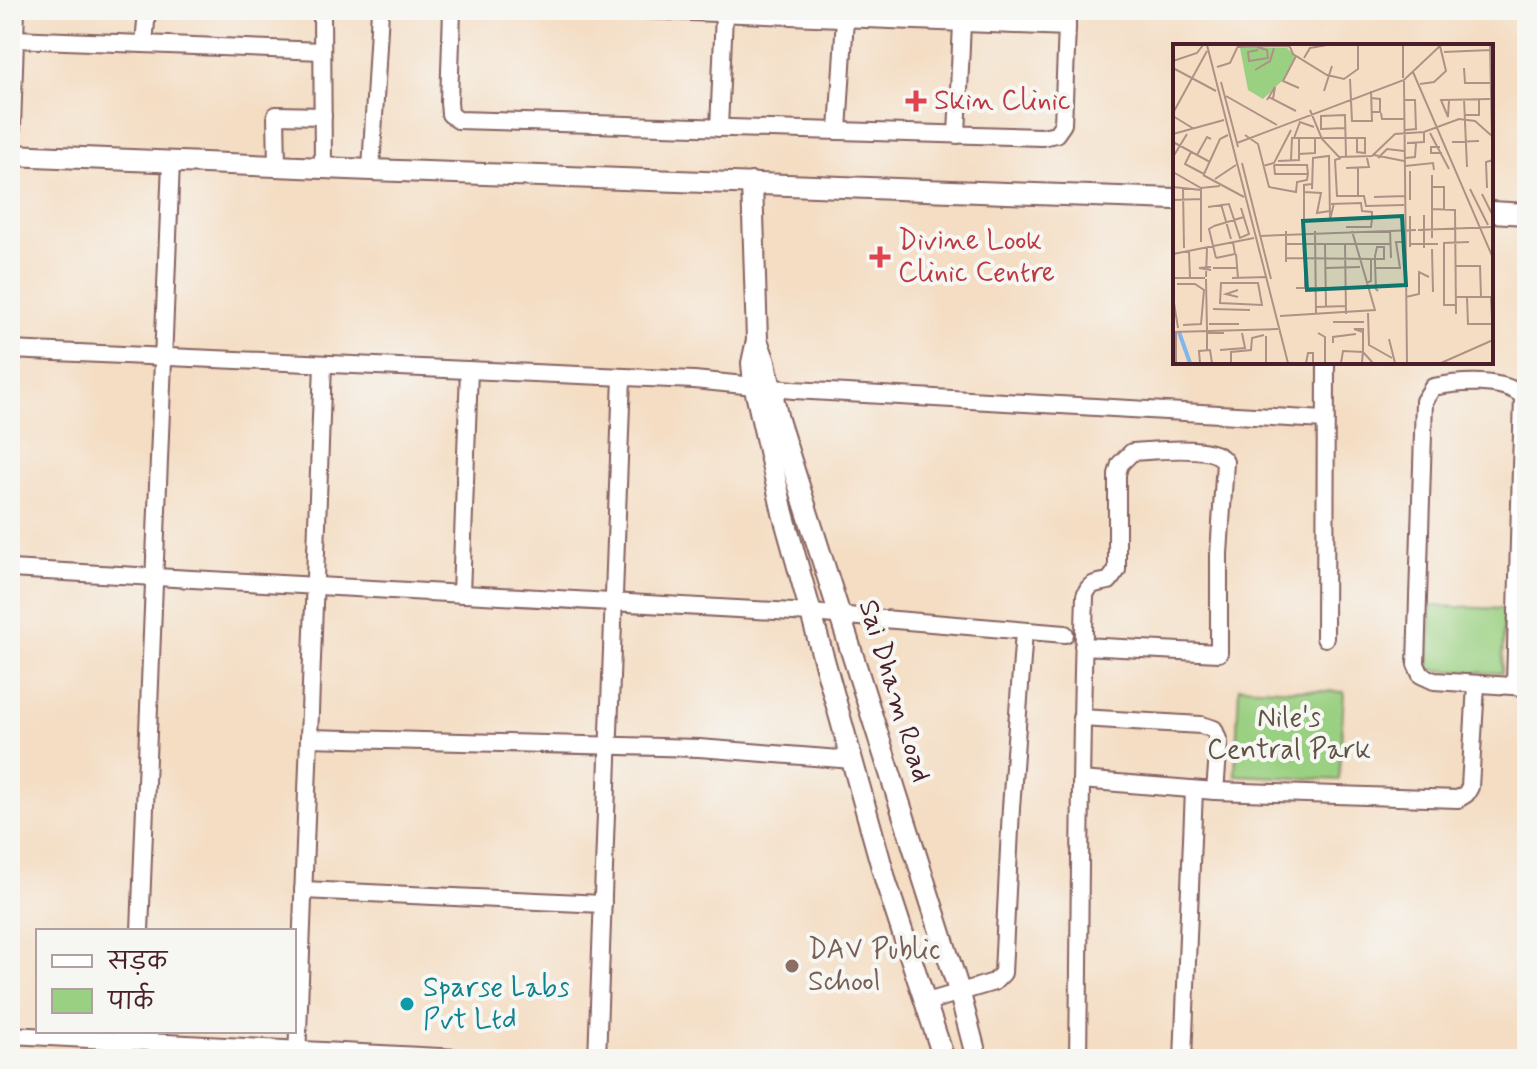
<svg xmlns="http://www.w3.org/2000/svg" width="1537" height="1069" viewBox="0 0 1537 1069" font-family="Mynerve,'Playpen Sans Deva',sans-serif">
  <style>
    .green { fill: #9ad081; stroke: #727856; stroke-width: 2 }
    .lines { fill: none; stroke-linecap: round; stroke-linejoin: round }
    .minor-casing { stroke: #866260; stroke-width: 20 }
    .tertiary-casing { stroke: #866260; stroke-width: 24 }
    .minor { stroke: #fff; stroke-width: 16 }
    .tertiary { stroke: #fff; stroke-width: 20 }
    .health-dot { fill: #e0444e; stroke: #f6f6f2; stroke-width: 3 }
    .education-dot { fill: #8d6e63; stroke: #f6f6f2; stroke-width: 3 }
    .culture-dot { fill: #0f9aa8; stroke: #f6f6f2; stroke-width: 3 }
    .labels { text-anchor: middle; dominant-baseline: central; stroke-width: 8; stroke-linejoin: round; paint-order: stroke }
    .health-label { font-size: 28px; fill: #be3a42; stroke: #f6f6f2; text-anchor: start }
    .street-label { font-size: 28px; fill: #4a1f2b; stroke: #f6f6f2 }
    .park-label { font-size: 28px; fill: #625445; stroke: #f6f6f2 }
    .education-label { font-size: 28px; fill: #785e54; stroke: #f6f6f2; text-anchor: start }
    .culture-label { font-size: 28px; fill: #0d838f; stroke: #f6f6f2; text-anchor: start }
    .inset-river { fill: none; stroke: #82b4ee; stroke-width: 4 }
    .inset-road { fill: none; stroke: #b09186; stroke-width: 2 }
    .view { fill: #0f766e; fill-opacity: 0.15; stroke: #0f766e; stroke-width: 4 }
    .inset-edge { fill: none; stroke: #4a1f2b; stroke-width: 4 }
  </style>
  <rect width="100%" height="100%" fill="#f6f6f2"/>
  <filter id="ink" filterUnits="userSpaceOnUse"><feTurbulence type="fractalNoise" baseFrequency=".0125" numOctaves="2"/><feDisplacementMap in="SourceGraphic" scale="16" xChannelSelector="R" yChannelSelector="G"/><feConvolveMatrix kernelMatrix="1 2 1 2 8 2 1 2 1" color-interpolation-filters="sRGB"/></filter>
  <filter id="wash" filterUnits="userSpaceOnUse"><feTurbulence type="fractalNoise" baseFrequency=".006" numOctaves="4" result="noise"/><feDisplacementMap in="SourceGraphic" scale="32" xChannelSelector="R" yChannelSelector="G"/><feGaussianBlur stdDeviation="1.8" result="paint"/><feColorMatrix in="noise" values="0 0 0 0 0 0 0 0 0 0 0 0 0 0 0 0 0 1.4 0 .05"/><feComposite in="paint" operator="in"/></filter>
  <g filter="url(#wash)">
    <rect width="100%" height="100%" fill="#f4ddc3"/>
    <g class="green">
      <polygon points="1431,606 1504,609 1502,673 1429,670"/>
      <polygon points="1239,687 1344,692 1339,780 1235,775"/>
    </g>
  </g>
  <g filter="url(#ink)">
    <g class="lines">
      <defs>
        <g id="minor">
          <polyline points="322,10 323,168"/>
          <polyline points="452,10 449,102 450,114 458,120 1042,137 1056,134 1063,124 1067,27 641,10"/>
          <polyline points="1067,27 1067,10"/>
          <polyline points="14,39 322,51"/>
          <polyline points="144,44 147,10"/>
          <polyline points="719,128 724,14"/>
          <polyline points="838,131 845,18"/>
          <polyline points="957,135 962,23"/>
          <polyline points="11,155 16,10"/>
          <polyline points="277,166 276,115 323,116"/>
          <polyline points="371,170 380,10"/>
          <polyline points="10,350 694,380 794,390 1325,420"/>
          <polyline points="10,367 11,350"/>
          <polyline points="10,569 811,613 1065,634"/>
          <polyline points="461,594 469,370"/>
          <polyline points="1325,638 1326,362"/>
          <path d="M1515,685L1523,396C1502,378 1459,382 1433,387L1424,401L1416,664L1421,675L1434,681L1527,687"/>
          <polyline points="1081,718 1201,725 1214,729 1219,742 1215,791"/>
          <polyline points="309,738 699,748 853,760"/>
          <polyline points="1081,780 1215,791 1458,799 1466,794 1470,787 1476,685"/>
          <polyline points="303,890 603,904"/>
          <polyline points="140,931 171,162"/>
          <polyline points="927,1002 994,982 1003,973 1011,808 1024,631"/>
          <polyline points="10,1035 478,1059"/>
          <polyline points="297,1059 323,364"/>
          <polyline points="597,1059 622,377"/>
          <path d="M1078,1059C1080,905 1080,751 1085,596C1088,583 1097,583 1109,581L1117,570V474L1120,464L1132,452C1153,451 1215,443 1225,462L1219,554V653L1083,646"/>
          <polyline points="1183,1059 1194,790"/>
        </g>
        <g id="tertiary">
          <polyline points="10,155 371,170 1175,199"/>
          <polyline points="752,183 757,340 752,363 754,384 783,513 886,882 944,1059"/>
          <polyline points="1491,212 1527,214"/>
          <polyline points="757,340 765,362 778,420 960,994 977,1059"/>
        </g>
      </defs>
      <use href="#minor" class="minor-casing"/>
      <use href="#tertiary" class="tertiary-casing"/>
      <use href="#minor" class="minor"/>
      <use href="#tertiary" class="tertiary"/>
    </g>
  </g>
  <g class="health-dot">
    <path d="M912 89h8v8h8v8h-8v8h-8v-8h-8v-8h8z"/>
    <path d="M876 245h8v8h8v8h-8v8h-8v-8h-8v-8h8z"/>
  </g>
  <circle class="education-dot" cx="792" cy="966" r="8"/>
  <circle class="culture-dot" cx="407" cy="1004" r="8"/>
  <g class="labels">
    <g class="health-label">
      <text x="934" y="101">Skin Clinic</text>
      <text x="898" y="241">Divine Look<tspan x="898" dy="32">Clinic Centre</tspan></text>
    </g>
    <g class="street-label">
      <text transform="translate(894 691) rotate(73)">Sai Dham Road</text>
    </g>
    <g class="park-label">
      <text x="1289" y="718">Nile's<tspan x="1289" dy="32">Central Park</tspan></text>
    </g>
    <g class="education-label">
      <text x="808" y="950">DAV Public<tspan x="808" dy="32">School</tspan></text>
    </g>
    <g class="culture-label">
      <text x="423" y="988">Sparse Labs<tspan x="423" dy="32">Pvt Ltd</tspan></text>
    </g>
  </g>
  <g transform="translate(1173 44)">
    <rect width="320" height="320" fill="#f4ddc3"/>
    <path d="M67,4H114L122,12L110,36L90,55L75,46Z" fill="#9ad081"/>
    <path class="inset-river" d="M6,288L17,319"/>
    <path class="inset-road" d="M34,1L115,319M116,1L120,10L154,31L171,35L185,25V1M317,1L320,145M230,2V34M65,3L116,2M84,3L94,6L95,14L76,17L75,8L85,6M271,8L317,6M123,12L110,37L126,44M131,14L137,4L154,1M0,17L24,9L30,1M44,23L57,19L65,2M0,24L43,47M291,24L292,39H317M82,26L97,17L101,4M240,28L320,214M177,35L179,77H199L198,47M231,37L234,319M48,38L65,103M247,40L261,38L273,27L267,2M151,47L159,22M53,52L104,81M96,53L123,67M198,54L207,55V68H199M291,55L294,123M94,56L102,43L100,55M232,56H242L243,85L232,86M276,56L275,73L268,56H269L317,55M137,66L149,95L166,113L199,112L222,90L251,88L286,75L302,77L320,93M0,69L34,7M208,69L209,75H232M291,71H306V55M0,72L21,85M172,84L148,85V72L172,71V72L173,112M257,89L276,125M0,90L51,76M72,91L85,100L96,143L123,148L124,138L134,136L135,130M121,94L127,78L141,83M0,98L37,118M279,98L306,97M64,99L231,36L268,1M234,99L251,98V88M267,103H258V109H269M18,108L12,120L31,130L47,95L55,91M126,110L142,109V95M24,111L34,93L38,95M201,111L231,117M0,113L14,90M168,114L162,116L164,152H191L193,162L231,161M205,114L214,105L231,107M232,114L242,113L243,99M118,116L119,94H192V109L184,108V94M105,117L126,116V95M69,119L98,235M101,121H134L135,130M101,121L102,130H135M90,122L101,119L118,86M232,122L260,119L261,126M173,124L196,123L194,114M185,124V152M237,127V156M0,128L28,144L47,142M30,131L71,153M259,131V194M42,135L63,121M0,143L28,146V198M259,143H271V165M10,144L11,204M314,144L313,118L320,116M139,145L140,114L156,112L157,176L161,159M297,145L315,181M131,148L148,149L144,169L157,167M309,150L320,172M201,153L232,152M0,156L28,155M48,160L58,195M158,160L188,159L189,167L199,168V175M0,163V200M35,163L56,160L67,194L76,190L68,164M259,165L282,166L283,270M237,172V203M161,176L199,175L198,183H173M41,182L36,185L43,214M41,182L71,173M217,186L218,214M245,186L320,183M113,187V218M131,187V141L139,140M142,187L143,270M87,192L243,186M113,200H217M152,200L153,263M172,200L173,270M237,200H265M251,204V171M259,205L260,248M16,207L17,234M0,210L81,194M63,210L65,234M43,214L62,210L60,198M113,214L201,215M202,215H211V203H204L202,212V220L203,245L205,247M282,222H307L308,253M40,224H65M152,224L187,223M203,224H227L223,198H230M38,226L26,224L38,223M33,233L34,204M0,234H32M59,234L94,233M33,235L34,286M85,239L89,261L47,259L48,239ZM193,239L198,237V215M4,240H22L31,246L28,280L10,281M123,244H172M132,244V200M65,246L53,250L65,253M0,253L5,284M233,253L246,250V228L256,233M283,253H319M294,253L295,280H319M318,253L320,296M283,261H271V199L296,198M143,263L172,262M40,265L77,266M195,269L196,301L219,314M107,272L202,266L179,187M160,278H191M36,280H66M0,288L105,285M3,288V319M145,289L152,293V319M93,292V319M216,295L222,319M160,299V293L183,290M34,306V289H51M47,306L72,304L69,289M27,319L26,307L37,306L39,319M58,319V308L78,306L79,294L91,291M133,319L135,309H140V319M168,319L170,307L190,308L200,319M189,319L190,305V285H181L190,288M268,319L320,296"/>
    <path class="view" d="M229,172L233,241L134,246L130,177Z"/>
    <rect width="320" height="320" class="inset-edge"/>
  </g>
  <rect width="1537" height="1069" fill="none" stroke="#f6f6f2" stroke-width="40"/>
  <rect x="36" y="929" width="260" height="104" fill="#f6f6f2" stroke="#b1a0a2" stroke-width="2"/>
  <rect x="52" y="955" width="40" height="12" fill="#ffffff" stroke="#b1a0a2" stroke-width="2"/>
  <text x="108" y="969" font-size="24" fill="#4a1f2b">सड़क</text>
  <rect x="52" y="989" width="40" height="24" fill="#9ad081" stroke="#b1a0a2" stroke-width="2"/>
  <text x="108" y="1009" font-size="24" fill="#4a1f2b">पार्क</text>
</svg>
